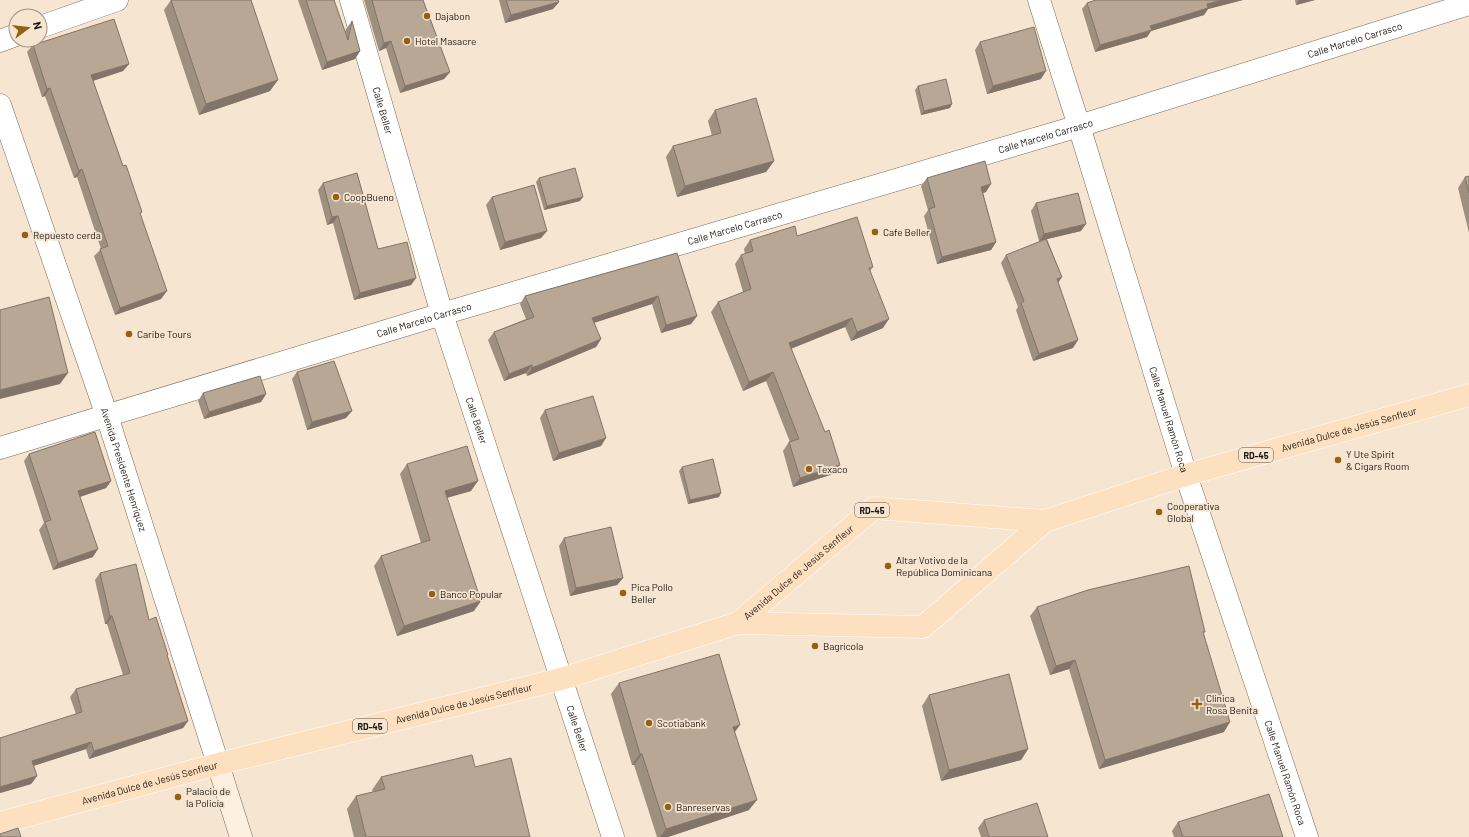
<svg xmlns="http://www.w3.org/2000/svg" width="1469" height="837" viewBox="0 0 1469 837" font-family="Barlow,sans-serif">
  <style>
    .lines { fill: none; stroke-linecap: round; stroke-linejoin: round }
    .street-casing { stroke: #786958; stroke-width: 23 }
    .secondary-casing { stroke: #786958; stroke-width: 23 }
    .primary-casing { stroke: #fff; stroke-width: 23 }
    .street { stroke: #fff; stroke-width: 22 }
    .secondary { stroke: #fef0e0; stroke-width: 22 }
    .primary { stroke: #fce0c0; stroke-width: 22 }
    .wall { fill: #9d907f }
    .shaded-wall { fill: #807568 }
    .building { fill: #b7a794; stroke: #807568 }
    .poi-dot { fill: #946114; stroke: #f6e5d1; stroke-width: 1.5 }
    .labels { text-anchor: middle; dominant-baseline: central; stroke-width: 3.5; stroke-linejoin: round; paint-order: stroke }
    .shield { fill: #f6e5d1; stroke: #5d5449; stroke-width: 1 }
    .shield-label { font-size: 9px; font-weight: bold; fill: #1c160f }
    .poi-label { font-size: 10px; fill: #1c160f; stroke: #f6e5d1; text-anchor: start }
    .street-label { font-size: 10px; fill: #1c160f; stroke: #f6e5d1 }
  </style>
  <rect width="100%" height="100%" fill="#f6e5d1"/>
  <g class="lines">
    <defs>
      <g id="street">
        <path id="s1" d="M351,0L442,314L613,837"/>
        <path id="s2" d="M1039,0L1079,126L1186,475L1307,837"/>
        <polyline points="40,27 117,0"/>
        <polyline points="0,41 16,35"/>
        <path id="s3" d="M0,105L107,416L218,764"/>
        <path id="s4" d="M0,448L442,314L1079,126L1469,4"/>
      </g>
      <polyline id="secondary" points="218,764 241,837"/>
      <g id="primary">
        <path id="s5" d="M738,623L874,508L1045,521"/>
        <path id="s6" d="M0,823L218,764L561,679L738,623L923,627L1045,521L1186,475L1469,395"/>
      </g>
    </defs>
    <use href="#street" class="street-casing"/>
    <use href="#secondary" class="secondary-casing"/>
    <use href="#primary" class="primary-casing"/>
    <use href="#street" class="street"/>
    <use href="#secondary" class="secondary"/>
    <use href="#primary" class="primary"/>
  </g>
  <g class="wall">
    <polygon points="171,0 251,0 270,91 199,115 164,10"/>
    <polygon points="298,0 334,0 345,33 346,29 352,21 360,51 355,59 322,70"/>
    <polygon points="364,0 423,0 450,72 444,79 400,93 386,48 379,51"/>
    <polygon points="499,0 558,0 559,2 553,9 505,23"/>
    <polygon points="1096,0 1243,0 1208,9 1204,15 1151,31 1147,37 1095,52 1082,9 1087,3"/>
    <polygon points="1295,0 1315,0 1296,5"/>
    <polygon points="980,42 1041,79 987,94 975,50"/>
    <polygon points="33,45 129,64 123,71 93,81 123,166 142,212 140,214 161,299 115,315 94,256 101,249 77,177 74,178 45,96 42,97 27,52"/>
    <polygon points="918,86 950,108 921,115 915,90"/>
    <polygon points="715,110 774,161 766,172 677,197 666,157 673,146 712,136 708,121"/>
    <polygon points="1469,176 1469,233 1458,188 1465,177"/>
    <polygon points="539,178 580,201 544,210 536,182"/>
    <polygon points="927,178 986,192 983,193 996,242 991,250 937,264 924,216 928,210 921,186"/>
    <polygon points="323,183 378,249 416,278 411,285 354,300 333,223 327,225 318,190"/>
    <polygon points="492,197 547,231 541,238 500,250 486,205"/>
    <polygon points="1036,203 1081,231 1047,239 1062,277 1058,283 1073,348 1033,361 1016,310 1018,307 1001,263 1006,255 1043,240 1039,241 1031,211"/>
    <polygon points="797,236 873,267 870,271 883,328 851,341 845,327 791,349 833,474 793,487 783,451 789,442 790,442 766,381 743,391 711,312 718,302 743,292 735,264 741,255 745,254 744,249 750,240"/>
    <polygon points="677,253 697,316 691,324 661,333 652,304 594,323 601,339 596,347 527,376 526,373 504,381 488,340 494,332 526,319 520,304 525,296"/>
    <polygon points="297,372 346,418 307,430 292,379"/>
    <polygon points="203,393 266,394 261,402 204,419 198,401"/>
    <polygon points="545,410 601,446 553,461 540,418"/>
    <polygon points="29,454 111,481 106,488 80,497 93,557 53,570 39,530 44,523 24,461"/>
    <polygon points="407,464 471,491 447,498 474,611 397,636 374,566 381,556 421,543 400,474"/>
    <polygon points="682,467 719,497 688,504 679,471"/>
    <polygon points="564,538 623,578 617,585 570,596 559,546"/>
    <polygon points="100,573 149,620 167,656 188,721 183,728 89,759 86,749 33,766 37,776 31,784 0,793 76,714 70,697 76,689 123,675 107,624 105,624 95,580"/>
    <polygon points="1037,607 1204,634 1224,732 1099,769 1069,669 1050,675 1030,616"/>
    <polygon points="619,683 735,733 749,810 668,837 657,837 634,765 632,765 611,694"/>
    <polygon points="929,695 1028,749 1021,760 941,781 922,706"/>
    <polygon points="475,767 530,837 354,837 347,809 356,796 373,792 372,790 381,777"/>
    <polygon points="984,820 1048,837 981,837 978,828"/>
    <polygon points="1178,822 1283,837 1174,837 1172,831"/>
  </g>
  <g class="shaded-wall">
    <polygon points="1222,0 1243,0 1208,9 1204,15 1151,31 1147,37 1095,52 1100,45 1207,4"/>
    <polygon points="1299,0 1315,0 1296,5"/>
    <polygon points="559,2 553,9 505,23 511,15"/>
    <polygon points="391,41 386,48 379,51 384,43"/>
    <polygon points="360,51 355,59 322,70 327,62"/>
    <polygon points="129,64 123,71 86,83 91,75"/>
    <polygon points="1046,71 1041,79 987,94 993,86"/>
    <polygon points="450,72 444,79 400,93 405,86"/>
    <polygon points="278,80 270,91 199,115 206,104"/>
    <polygon points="50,88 45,96 42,97 47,89"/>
    <polygon points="952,104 950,108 921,115 924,111"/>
    <polygon points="774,161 766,172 677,197 685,186"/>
    <polygon points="82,169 77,177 74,178 79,171"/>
    <polygon points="991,184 986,192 976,195 981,187"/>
    <polygon points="583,197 580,201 544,210 547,206"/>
    <polygon points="338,216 333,223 327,225 332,217"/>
    <polygon points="1086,224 1081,231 1039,241 1044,234"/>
    <polygon points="547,231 541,238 500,250 505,242"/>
    <polygon points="996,242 991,250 937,264 942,257"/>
    <polygon points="1062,277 1056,285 1057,279"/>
    <polygon points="416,278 411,285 354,300 360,293"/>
    <polygon points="167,291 161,299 115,315 120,308"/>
    <polygon points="658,296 652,304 587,325 592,318"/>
    <polygon points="697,316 691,324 661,333 666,325"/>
    <polygon points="852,318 845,327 782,352 789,343"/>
    <polygon points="889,319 883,328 851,341 857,332"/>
    <polygon points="601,339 596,347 527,376 532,368"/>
    <polygon points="1078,340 1073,348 1033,361 1039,354"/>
    <polygon points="532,365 526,373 504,381 509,374"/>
    <polygon points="773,372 766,381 743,391 749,382"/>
    <polygon points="68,373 60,384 0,399 0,390"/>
    <polygon points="266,394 261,402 204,419 209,412"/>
    <polygon points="352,411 346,418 307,430 312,422"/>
    <polygon points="606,438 601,446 553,461 559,453"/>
    <polygon points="840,465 833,474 793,487 800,478"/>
    <polygon points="111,481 106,488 73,499 78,491"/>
    <polygon points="478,481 471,491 438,500 445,491"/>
    <polygon points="721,493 719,497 688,504 690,500"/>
    <polygon points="98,549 93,557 53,570 58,563"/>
    <polygon points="623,578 617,585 570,596 576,588"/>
    <polygon points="481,601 474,611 397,636 404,626"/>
    <polygon points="110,616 112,616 107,624 105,624"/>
    <polygon points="1075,660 1069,669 1050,675 1056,666"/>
    <polygon points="188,721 183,728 89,759 94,751"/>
    <polygon points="1230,722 1224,732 1099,769 1105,760"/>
    <polygon points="740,725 732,736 733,727"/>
    <polygon points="91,742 86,749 27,768 32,761"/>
    <polygon points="1028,749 1021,760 941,781 949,770"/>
    <polygon points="640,754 642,754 634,765 632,765"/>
    <polygon points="37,776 31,784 0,793 0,787"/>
    <polygon points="757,800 749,810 668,837 660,837 666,829"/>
  </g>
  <g class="building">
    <polygon points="171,0 251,0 278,80 206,104"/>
    <polygon points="306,0 334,0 348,40 352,21 360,51 327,62"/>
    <polygon points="372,0 423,0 450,72 405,86 391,41 384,43"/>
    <polygon points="506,0 558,0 559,2 511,15"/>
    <polygon points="1096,0 1222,0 1207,4 1208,8 1150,26 1152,30 1100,45 1087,3"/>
    <polygon points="114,19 129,64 91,75 123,166 126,165 142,212 140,213 167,291 120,308 100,249 108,246 82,169 79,171 50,88 47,89 33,45"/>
    <polygon points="1034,27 1046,71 993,86 980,42"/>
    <polygon points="946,79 952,104 924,111 918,86"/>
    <polygon points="756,98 774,161 685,186 673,146 721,133 715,110"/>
    <polygon points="985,161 991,184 981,187 996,242 942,257 929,209 935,207 927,178"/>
    <polygon points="575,168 583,197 547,206 539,178"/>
    <polygon points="357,173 378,249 407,242 416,278 360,293 338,216 332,217 323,183"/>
    <polygon points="1469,176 1469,193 1465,177"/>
    <polygon points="534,185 547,231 505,242 492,197"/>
    <polygon points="1078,193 1086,224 1044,234 1036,203"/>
    <polygon points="857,217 873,267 869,268 889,319 857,332 852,318 789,343 825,432 829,430 840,465 800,478 789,442 799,439 773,372 749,382 718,302 751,289 741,255 753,251 750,240 795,226 797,236"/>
    <polygon points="1046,239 1062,277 1057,279 1078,340 1039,354 1021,303 1024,301 1006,255"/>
    <polygon points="677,253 697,316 666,325 658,296 592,318 601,339 532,368 532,365 509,374 494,332 534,317 525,296"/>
    <polygon points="49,297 68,373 0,390 0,310"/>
    <polygon points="334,361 352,411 312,422 297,372"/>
    <polygon points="260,376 266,394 209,412 203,393"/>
    <polygon points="593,396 606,438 559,453 545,410"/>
    <polygon points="95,432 111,481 78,491 98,549 58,563 45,522 51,520 29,454"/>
    <polygon points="467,446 478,481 445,491 481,601 404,626 381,556 430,540 407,464"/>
    <polygon points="713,459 721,493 690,500 682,467"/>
    <polygon points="611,527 623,578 576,588 564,538"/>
    <polygon points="136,564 149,620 156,617 168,655 167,655 188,721 94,751 91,742 32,761 37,776 0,787 0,738 82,712 76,689 130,673 112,616 110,616 100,573"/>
    <polygon points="1189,566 1205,632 1203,632 1230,722 1105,760 1075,660 1056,666 1037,607 1088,590"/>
    <polygon points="719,654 740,725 733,727 757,800 666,829 642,754 640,754 619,683"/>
    <polygon points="1009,674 1028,749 949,770 929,695"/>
    <polygon points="472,755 475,767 511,758 530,837 366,837 356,796 385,789 381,777"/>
    <polygon points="1269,794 1283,837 1183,837 1178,822"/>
    <polygon points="1037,803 1048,837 989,837 984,820"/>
    <polygon points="18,828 21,837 0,837 0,834"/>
  </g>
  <g class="poi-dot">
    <circle cx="427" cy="16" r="4"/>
    <circle cx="407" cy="41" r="4"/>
    <circle cx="336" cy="197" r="4"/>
    <circle cx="875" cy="232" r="4"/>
    <circle cx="25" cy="235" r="4"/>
    <circle cx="129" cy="334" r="4"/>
    <circle cx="1338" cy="460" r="4"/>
    <circle cx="809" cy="469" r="4"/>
    <circle cx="1159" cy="512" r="4"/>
    <circle cx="888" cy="566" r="4"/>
    <circle cx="623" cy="593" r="4"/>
    <circle cx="432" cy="594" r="4"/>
    <circle cx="815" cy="646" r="4"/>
    <path d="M1195 698h4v4h4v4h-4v4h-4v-4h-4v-4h4z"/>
    <circle cx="649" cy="723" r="4"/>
    <circle cx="178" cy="797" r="4"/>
    <circle cx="668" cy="807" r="4"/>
  </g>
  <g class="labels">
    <g class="shield">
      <rect x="1239" y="448" width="34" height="14" rx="3"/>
      <rect x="855" y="503" width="34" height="14" rx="3"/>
      <rect x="353" y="719" width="34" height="14" rx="3"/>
    </g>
    <g class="shield-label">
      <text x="1256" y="455">RD-45</text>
      <text x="872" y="510">RD-45</text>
      <text x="370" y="726">RD-45</text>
    </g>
    <g class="poi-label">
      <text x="435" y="16">Dajabon</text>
      <text x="415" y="41">Hotel Masacre</text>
      <text x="344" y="197">CoopBueno</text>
      <text x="883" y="232">Cafe Beller</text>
      <text x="33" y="235">Repuesto cerda</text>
      <text x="137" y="334">Caribe Tours</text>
      <text x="1346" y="454">Y Ute Spirit<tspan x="1346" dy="12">&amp; Cigars Room</tspan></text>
      <text x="817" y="469">Texaco</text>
      <text x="1167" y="506">Cooperativa<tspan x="1167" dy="12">Global</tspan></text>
      <text x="896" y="560">Altar Votivo de la<tspan x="896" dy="12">República Dominicana</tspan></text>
      <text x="631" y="587">Pica Pollo<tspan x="631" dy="12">Beller</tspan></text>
      <text x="440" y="594">Banco Popular</text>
      <text x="823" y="646">Bagrícola</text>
      <text x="1206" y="698">Clínica<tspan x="1206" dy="12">Rosa Benita</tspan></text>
      <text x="657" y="723">Scotiabank</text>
      <text x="186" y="791">Palacio de<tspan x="186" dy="12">la Policía</tspan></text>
      <text x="676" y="807">Banreservas</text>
    </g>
    <g class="street-label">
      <text stroke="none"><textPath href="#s4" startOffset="1415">Calle Marcelo Carrasco</textPath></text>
      <text stroke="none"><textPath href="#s1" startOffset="115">Calle Beller</textPath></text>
      <text stroke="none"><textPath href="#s4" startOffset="1091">Calle Marcelo Carrasco</textPath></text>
      <text stroke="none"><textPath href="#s4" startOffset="767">Calle Marcelo Carrasco</textPath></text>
      <text stroke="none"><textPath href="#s4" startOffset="443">Calle Marcelo Carrasco</textPath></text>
      <text stroke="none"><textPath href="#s1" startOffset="439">Calle Beller</textPath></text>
      <text stroke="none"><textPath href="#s2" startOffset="439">Calle Manuel Ramón Roca</textPath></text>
      <text stroke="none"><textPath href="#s6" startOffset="1429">Avenida Dulce de Jesús Senfleur</textPath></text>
      <text stroke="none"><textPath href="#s3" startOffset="385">Avenida Presidente Henríquez</textPath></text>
      <text stroke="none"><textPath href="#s5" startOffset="79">Avenida Dulce de Jesús Senfleur</textPath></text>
      <text stroke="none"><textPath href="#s6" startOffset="479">Avenida Dulce de Jesús Senfleur</textPath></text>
      <text stroke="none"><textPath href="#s1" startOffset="763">Calle Beller</textPath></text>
      <text stroke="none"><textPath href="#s2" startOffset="811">Calle Manuel Ramón Roca</textPath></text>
      <text stroke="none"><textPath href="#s6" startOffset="155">Avenida Dulce de Jesús Senfleur</textPath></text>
    </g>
  </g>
  <g transform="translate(28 28) rotate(75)"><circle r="19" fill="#f6e5d1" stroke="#9f9283"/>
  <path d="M0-3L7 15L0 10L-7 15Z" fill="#946114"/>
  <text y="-6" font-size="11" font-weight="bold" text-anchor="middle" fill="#1c160f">N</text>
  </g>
</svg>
